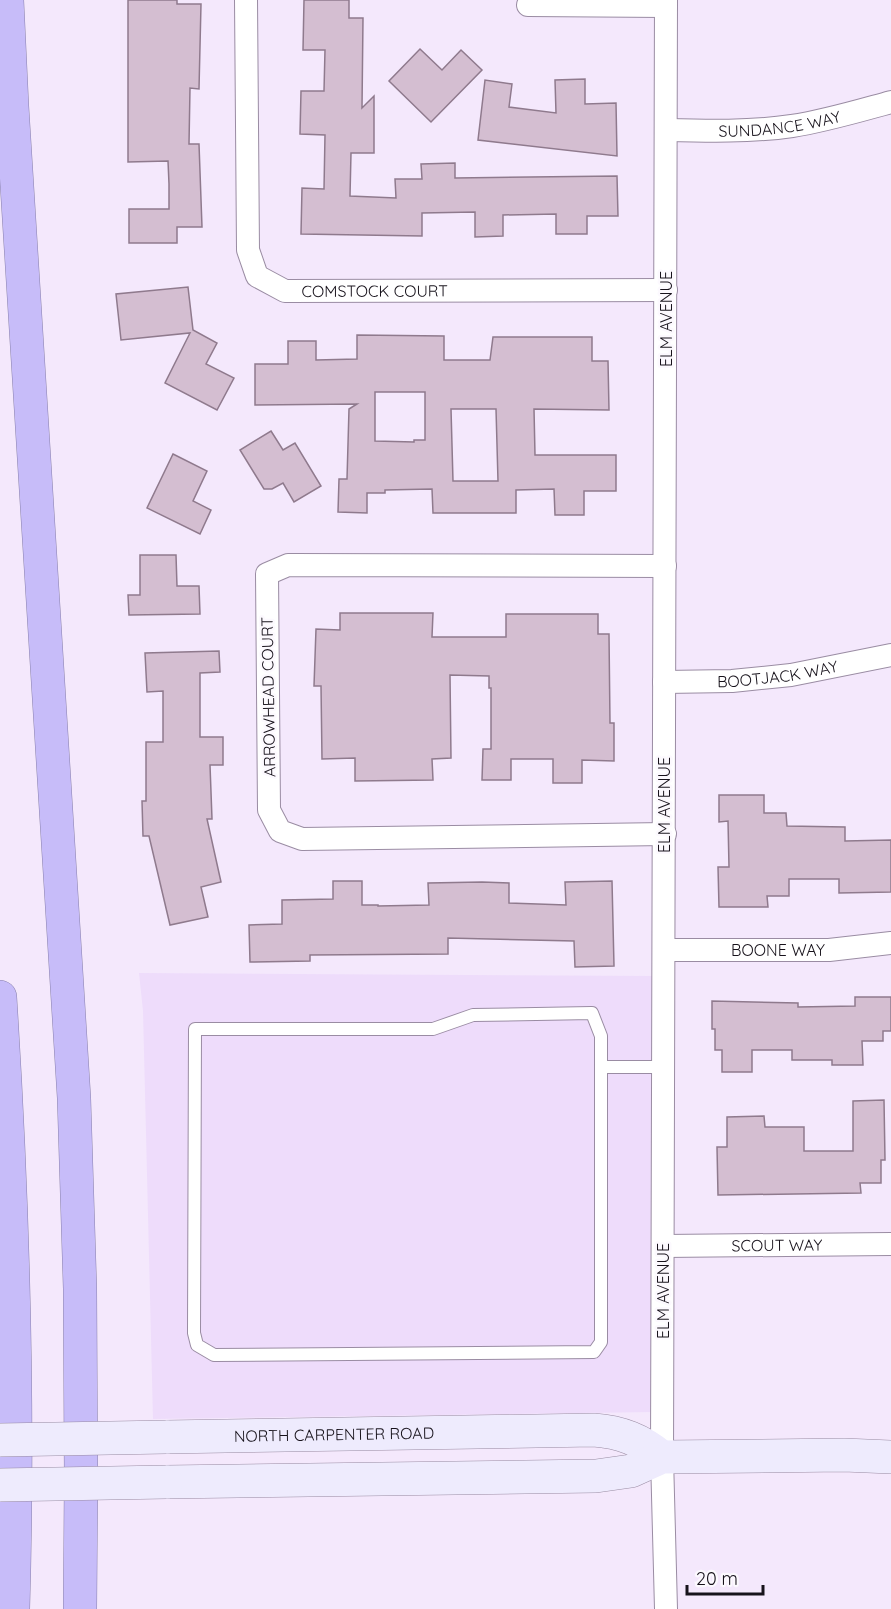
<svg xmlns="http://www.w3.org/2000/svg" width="891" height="1609" viewBox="0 0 891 1609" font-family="Quicksand,sans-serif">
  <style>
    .built { fill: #eedcfb }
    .building { fill: #d4bed1; stroke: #8f7a8d; stroke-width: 1.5; fill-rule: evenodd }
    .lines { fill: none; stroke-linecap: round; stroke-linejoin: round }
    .lane-casing { stroke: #9a8ca3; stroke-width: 14 }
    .street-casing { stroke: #9a8ca3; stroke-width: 24 }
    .secondary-casing { stroke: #9a8ca3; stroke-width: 34 }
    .highway-casing { stroke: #8980ab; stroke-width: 34 }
    .lane { stroke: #fff; stroke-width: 12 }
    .street { stroke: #fff; stroke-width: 22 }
    .secondary { stroke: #eeebfd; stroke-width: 33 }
    .highway { stroke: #c7bcf9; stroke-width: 33 }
    .secondary-bridge-casing { stroke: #9a8ca3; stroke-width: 34; stroke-linecap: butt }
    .secondary-bridge { stroke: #eeebfd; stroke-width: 33 }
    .labels { text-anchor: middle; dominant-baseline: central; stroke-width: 5; stroke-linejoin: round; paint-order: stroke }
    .street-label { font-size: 16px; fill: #17121b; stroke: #fcf9fe }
  </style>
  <rect width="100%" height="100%" fill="#f4e8fc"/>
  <polygon class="built" points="139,973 655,976 654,1412 153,1419 143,1011"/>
  <g class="building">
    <polygon points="128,0 177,0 177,4 201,4 199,89 190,88 189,144 199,144 202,227 177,227 177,243 129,243 129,209 169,209 169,184 168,161 128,162"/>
    <polygon points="304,0 349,0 349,18 363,18 362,108 374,96 374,153 351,153 350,196 396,198 395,179 422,179 421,164 455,163 455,178 617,176 618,216 587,216 587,234 556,234 556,214 503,215 503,236 475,237 475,212 422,213 422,236 301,234 302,188 324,189 325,135 300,134 301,91 324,91 325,50 303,50"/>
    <polygon points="420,49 442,70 461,50 482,70 431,122 389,81"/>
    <polygon points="585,79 585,104 616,103 617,156 478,140 485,80 512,84 509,107 556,113 555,80"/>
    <polygon points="188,287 193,330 217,343 206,364 234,378 217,410 165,383 190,333 121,340 116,294"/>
    <path d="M357,335L444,336V360H490L493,337H592V361H608L609,410L534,409L535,455H616V491H584V515H555L554,489L516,490V513H433L432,489L385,490V493H367V513L338,512L339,479H347L349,409L357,404L255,405V364H288V341H316V360L357,359ZM375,392H425V440H414V442L375,441ZM451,409H496L498,481H453Z"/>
    <polygon points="271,431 283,450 295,443 321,486 294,502 283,483 272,489 264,489 240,450"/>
    <polygon points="173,454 207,471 193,501 211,510 200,534 147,508"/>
    <polygon points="140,555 176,555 177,586 199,586 200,614 129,615 128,595 140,595"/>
    <polygon points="340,613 433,613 432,637 506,637 506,614 598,614 598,634 609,634 610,723 614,723 614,761 582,760 582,783 553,783 553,759 511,759 511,780 482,780 483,749 491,749 491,688 489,688 489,676 450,675 451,758 432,759 433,780 355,781 355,758 322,759 321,686 314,686 316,629 340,630"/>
    <polygon points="219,651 220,672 200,673 200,737 223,737 223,765 210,765 212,819 207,819 221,882 201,887 208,917 170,925 149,836 143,836 142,801 146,801 146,742 163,742 163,691 147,692 145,653"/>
    <polygon points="719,795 764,795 764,813 786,813 787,826 845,827 845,841 891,840 891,892 839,893 839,879 789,879 789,896 767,896 768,907 719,907 718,867 729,867 728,821 719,822"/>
    <polygon points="333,881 362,881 362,905 378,905 378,906 429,905 428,883 482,882 509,883 509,903 566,905 565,882 612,881 614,966 575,967 574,941 448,938 448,954 310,955 310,961 250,962 249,925 282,924 282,900 333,899"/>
    <polygon points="855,997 891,997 891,1031 883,1031 883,1041 862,1041 863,1065 832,1065 832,1060 792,1060 792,1050 752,1050 752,1072 722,1072 722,1050 715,1050 715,1029 712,1029 712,1001 798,1003 798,1007 855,1006"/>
    <polygon points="884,1100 885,1160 881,1160 881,1183 860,1183 861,1193 718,1195 717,1147 727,1147 727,1117 764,1116 765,1127 804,1127 804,1151 853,1151 853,1101"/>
  </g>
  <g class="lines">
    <defs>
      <g id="lane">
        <polygon points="592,1013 601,1036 601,1342 594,1352 214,1355 197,1345 194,1333 195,1029 433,1029 473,1015"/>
        <polyline points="601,1067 664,1067"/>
      </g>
      <g id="street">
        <path id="s1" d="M246,0L248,250L257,276L285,291L666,290"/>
        <polyline points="666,0 662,1457 666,1609"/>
        <polyline points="528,5 666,6"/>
        <path id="s2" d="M666,130C708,131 750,132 792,126C825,121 858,111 891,102"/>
        <path id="s3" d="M664,682L732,681L791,675L891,655"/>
        <polyline points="665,834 302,839 280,831 269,810 267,574 288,565 665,566"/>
        <path id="s4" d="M664,950H829L891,943"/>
        <path id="s5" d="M663,1246L891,1244"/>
      </g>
      <g id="secondary">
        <path id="s6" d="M166,1437L594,1430C621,1432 641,1440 662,1457"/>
        <polyline points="166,1482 596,1476 631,1471 662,1457 844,1455 891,1457"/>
      </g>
      <g id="highway">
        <polyline points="7,0 12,106 74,1098 80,1289 81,1480 80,1609"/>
        <path d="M0,997C13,1201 19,1405 13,1609"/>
      </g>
    </defs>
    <use href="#lane" class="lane-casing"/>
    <use href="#street" class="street-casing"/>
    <use href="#secondary" class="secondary-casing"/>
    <use href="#highway" class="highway-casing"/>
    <use href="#lane" class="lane"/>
    <use href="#street" class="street"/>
    <use href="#secondary" class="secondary"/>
    <use href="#highway" class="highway"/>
    <defs>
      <g id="secondary-bridge">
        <polyline points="0,1440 166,1437"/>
        <polyline points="0,1485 166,1482"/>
      </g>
    </defs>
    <use href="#secondary-bridge" class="secondary-bridge-casing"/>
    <use href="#secondary-bridge" class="secondary-bridge"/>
  </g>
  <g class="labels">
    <g class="street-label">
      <text stroke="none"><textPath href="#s2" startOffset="114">SUNDANCE WAY</textPath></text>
      <text stroke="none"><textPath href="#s1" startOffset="399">COMSTOCK COURT</textPath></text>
      <text transform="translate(666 319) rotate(-90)">ELM AVENUE</text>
      <text stroke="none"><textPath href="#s3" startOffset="114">BOOTJACK WAY</textPath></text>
      <text transform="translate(268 697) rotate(-91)">ARROWHEAD COURT</text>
      <text transform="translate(664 805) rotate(-90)">ELM AVENUE</text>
      <text stroke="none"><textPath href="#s4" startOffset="114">BOONE WAY</textPath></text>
      <text stroke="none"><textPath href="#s5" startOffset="114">SCOUT WAY</textPath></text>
      <text transform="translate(663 1291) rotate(-90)">ELM AVENUE</text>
      <text stroke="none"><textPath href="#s6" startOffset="168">NORTH CARPENTER ROAD</textPath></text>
    </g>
  </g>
  <path d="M687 1585v9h76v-9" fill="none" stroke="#17121b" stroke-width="3"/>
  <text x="696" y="1585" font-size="18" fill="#17121b" stroke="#fcf9fe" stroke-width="4.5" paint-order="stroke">20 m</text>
</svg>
